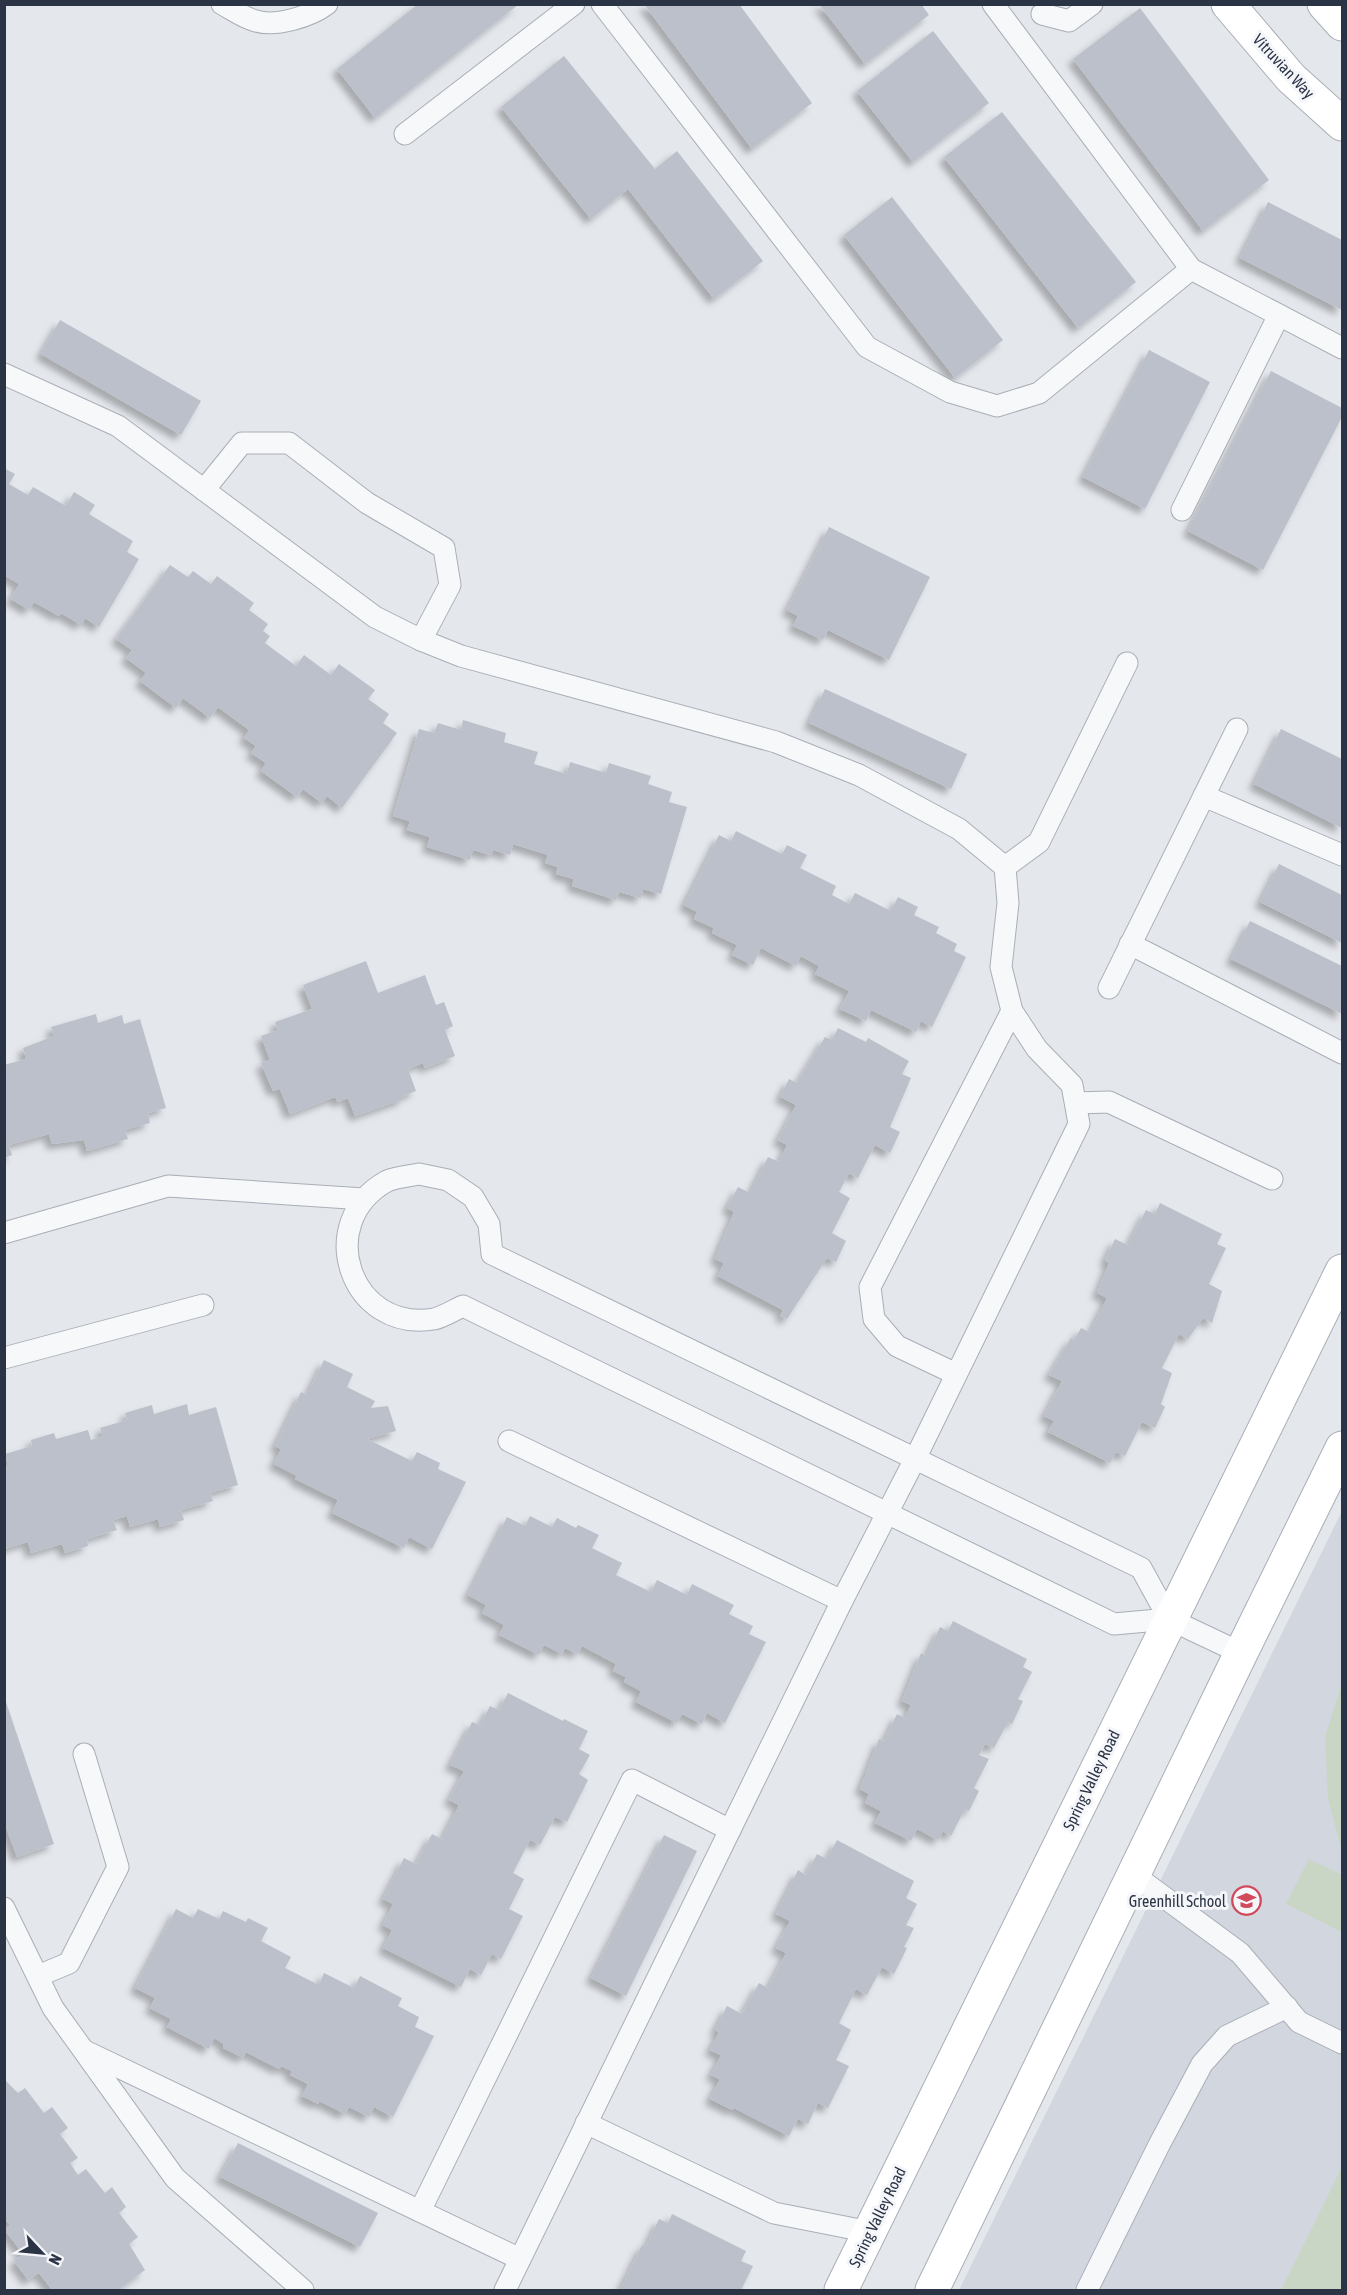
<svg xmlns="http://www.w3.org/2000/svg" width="1347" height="2295" viewBox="0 0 1347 2295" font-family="'Asap Condensed',sans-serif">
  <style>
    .built { fill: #d2d6de }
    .green { fill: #c9d6c5 }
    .building { fill: #bbc0ca; filter: url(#shadow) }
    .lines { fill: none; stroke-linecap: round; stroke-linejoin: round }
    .lane-casing { stroke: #a9aeb7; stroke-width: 23 }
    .secondary-casing { stroke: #a9aeb7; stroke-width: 35 }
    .lane { stroke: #f7f8fa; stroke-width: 21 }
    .secondary { stroke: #fff; stroke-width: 33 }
    .labels { text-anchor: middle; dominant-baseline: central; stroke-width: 6; stroke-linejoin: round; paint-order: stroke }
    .street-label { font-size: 16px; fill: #2b3445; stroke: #f4f6f9 }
    .poi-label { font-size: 16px; fill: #2b3445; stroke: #f4f6f9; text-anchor: end }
  </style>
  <defs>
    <filter id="shadow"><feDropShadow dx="-5.5" dy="5.5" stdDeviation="3" flood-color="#0004"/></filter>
  </defs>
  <rect width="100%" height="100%" fill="#e4e7ec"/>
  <polygon class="built" points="1342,1511 1342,2290 959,2290"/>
  <g class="green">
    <polygon points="1342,1683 1342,1852 1328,1798 1325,1737"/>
    <polygon points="1309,1859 1342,1875 1342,1932 1286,1904"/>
    <polygon points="1342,2167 1342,2290 1281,2290"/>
  </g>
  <g class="building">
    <polygon points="418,4 519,4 375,118 337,69"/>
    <polygon points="644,4 739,4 812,103 752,149"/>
    <polygon points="819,4 921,4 929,15 865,64"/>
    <polygon points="1140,8 1269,180 1203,231 1073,59"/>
    <polygon points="933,31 989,103 913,162 857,91"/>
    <polygon points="564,56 655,169 677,151 763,261 714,299 628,189 591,219 501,107"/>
    <polygon points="1002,112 1136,282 1078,328 944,157"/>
    <polygon points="892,197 1003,340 955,378 844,235"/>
    <polygon points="1268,202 1342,240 1342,310 1240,258"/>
    <polygon points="60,320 201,401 181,435 41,354"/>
    <polygon points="1149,350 1210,382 1145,509 1083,477"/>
    <polygon points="1271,371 1342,408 1342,417 1263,570 1188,531"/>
    <polygon points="4,468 15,474 9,484 28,495 33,487 66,506 74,492 95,505 89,514 133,541 127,552 139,559 99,627 85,618 81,625 61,613 59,616 34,602 29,610 11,599 19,584 4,575"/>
    <polygon points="829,527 930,577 889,660 828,630 823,640 793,626 798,616 787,610"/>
    <polygon points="170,565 188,577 193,571 211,584 217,576 254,603 249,610 268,624 263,631 270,636 265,643 296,666 304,655 331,675 339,664 375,690 368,699 389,714 383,723 397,733 342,808 327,796 322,803 303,789 297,797 261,771 266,763 251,753 256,746 244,738 249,730 218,707 210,718 183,698 176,708 140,681 146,673 126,658 132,650 116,639"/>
    <polygon points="825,689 967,754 951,789 809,723"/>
    <polygon points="463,720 506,733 504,742 538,752 534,764 567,774 570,762 606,773 609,763 651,776 648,784 672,792 669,802 687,807 661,894 643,889 641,898 619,892 616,900 572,886 574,879 556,874 558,867 545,863 548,855 513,844 510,855 493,850 491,855 473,850 470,860 427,847 430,837 407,830 410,821 393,816 419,729 434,733 438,723 461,730"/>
    <polygon points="1281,729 1342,759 1342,828 1254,784"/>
    <polygon points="736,831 782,854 787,845 807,855 800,868 836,886 832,895 849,904 855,893 891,911 898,897 918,907 914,915 939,927 936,933 957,944 954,951 966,957 932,1027 921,1021 916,1032 871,1010 866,1021 840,1009 849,991 815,974 819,966 801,956 796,966 761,948 753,965 732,955 737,945 712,933 714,928 694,919 697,912 684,905 719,835 731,841"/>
    <polygon points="1279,864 1342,895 1342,943 1260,902"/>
    <polygon points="1250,921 1342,966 1342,1014 1231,959"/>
    <polygon points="366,961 378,993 425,975 436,1005 444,1002 453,1026 445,1030 455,1056 425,1068 423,1063 408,1069 416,1091 403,1096 404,1099 355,1116 348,1098 338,1102 335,1097 290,1114 280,1089 273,1091 261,1063 270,1060 261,1036 278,1030 275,1022 312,1009 303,985"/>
    <polygon points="96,1014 98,1023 122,1015 124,1024 140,1019 166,1108 148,1113 150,1123 125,1130 128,1139 87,1151 84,1140 52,1144 49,1134 9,1145 12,1155 4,1158 4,1065 26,1059 23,1048 54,1036 51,1027"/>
    <polygon points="838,1028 866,1042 868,1038 909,1061 902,1074 911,1078 890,1127 900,1132 890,1153 875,1145 858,1178 849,1173 839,1192 850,1198 832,1233 846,1241 836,1262 827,1258 787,1319 780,1316 783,1310 718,1276 724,1263 715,1259 734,1212 727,1208 738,1187 750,1193 768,1157 779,1162 787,1145 778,1140 796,1105 780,1097 789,1079 797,1083 825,1037 832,1040"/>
    <polygon points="1160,1203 1222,1234 1217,1244 1226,1248 1209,1284 1222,1291 1212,1323 1203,1318 1188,1339 1179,1334 1162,1368 1172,1373 1161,1404 1165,1407 1155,1428 1142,1422 1125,1456 1116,1452 1110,1463 1048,1432 1054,1421 1044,1416 1062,1381 1049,1375 1071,1338 1074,1340 1081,1328 1090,1332 1107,1298 1097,1293 1109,1263 1105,1260 1115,1239 1128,1245 1146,1210 1155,1214"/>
    <polygon points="324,1360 353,1374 347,1387 375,1401 371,1408 388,1406 396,1431 367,1439 412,1461 417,1452 440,1463 438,1469 466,1482 432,1549 409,1537 404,1548 332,1513 338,1500 295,1479 297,1476 274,1464 281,1449 275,1446 301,1392 307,1395"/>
    <polygon points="187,1404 189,1415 216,1407 238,1485 210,1493 213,1501 181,1510 184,1520 160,1527 158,1519 130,1527 127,1516 113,1520 117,1530 87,1539 88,1546 65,1553 62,1544 31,1553 28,1542 4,1549 4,1465 8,1465 5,1454 32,1446 31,1440 54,1433 56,1439 88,1430 91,1440 103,1436 100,1428 127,1420 125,1413 152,1405 154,1414"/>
    <polygon points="530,1516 552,1527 557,1518 576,1528 578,1525 599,1535 592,1548 622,1563 616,1575 651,1592 657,1580 687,1595 692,1584 734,1605 729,1614 753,1626 749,1634 766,1642 725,1723 707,1713 702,1724 682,1714 677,1723 636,1702 641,1691 624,1682 626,1677 613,1671 616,1664 582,1646 577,1654 565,1648 562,1654 544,1645 539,1655 499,1635 504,1625 482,1613 486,1605 468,1595 507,1517 525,1526"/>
    <polygon points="953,1621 1027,1659 1023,1667 1032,1672 1018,1699 1023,1701 1012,1724 1008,1722 994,1748 985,1744 979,1755 989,1759 974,1788 979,1791 969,1811 965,1809 951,1836 943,1831 938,1840 917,1829 911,1841 875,1823 881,1811 865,1803 869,1794 860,1789 879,1739 884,1741 897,1714 905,1718 911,1705 902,1701 921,1653 926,1656 940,1627 948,1631"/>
    <polygon points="508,1693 563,1721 564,1719 588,1731 579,1749 590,1755 579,1774 588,1780 567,1822 555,1817 540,1845 530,1840 513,1873 524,1879 509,1909 523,1916 501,1959 492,1954 481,1975 470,1969 461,1987 383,1948 392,1930 383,1925 393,1904 383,1899 404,1858 416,1864 432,1834 442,1839 459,1805 449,1800 464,1771 450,1765 472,1722 480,1725 490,1706 499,1710"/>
    <polygon points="5,1699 54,1844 17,1857 4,1822"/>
    <polygon points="664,1835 697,1851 626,1996 591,1978"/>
    <polygon points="837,1840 914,1881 906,1898 917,1904 906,1925 914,1928 904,1947 907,1948 894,1974 882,1967 867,1995 856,1989 839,2023 851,2030 836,2060 849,2066 828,2108 818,2103 808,2124 798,2119 789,2136 734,2108 732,2110 710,2099 720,2079 711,2075 721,2055 710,2050 719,2032 715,2030 727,2006 742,2014 759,1983 768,1988 786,1953 776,1948 790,1921 776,1914 798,1870 806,1875 817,1854 827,1859"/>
    <polygon points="176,1909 193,1918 198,1909 219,1919 223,1911 246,1922 248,1918 268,1928 261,1941 291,1957 285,1968 319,1985 324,1973 354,1988 360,1976 402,1998 398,2006 419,2017 415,2027 434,2036 393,2117 374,2107 369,2117 349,2107 345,2114 319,2101 318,2104 302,2096 308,2084 290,2075 292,2071 281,2066 279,2069 246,2052 243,2058 223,2048 224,2044 214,2038 209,2049 167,2027 171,2019 150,2008 155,1998 135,1988"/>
    <polygon points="4,2079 18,2093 25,2088 44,2113 52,2107 68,2128 60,2134 78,2158 70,2163 78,2175 86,2169 105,2193 112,2187 126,2207 119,2213 138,2237 129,2244 145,2270 118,2290 52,2290 39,2273 28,2280 14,2261 23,2254 4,2229 10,2225 4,2218"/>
    <polygon points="238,2143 378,2213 360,2247 220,2177"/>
    <polygon points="672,2214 746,2251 741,2261 753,2266 741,2290 620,2290 642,2245 646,2246 659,2219 668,2223"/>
  </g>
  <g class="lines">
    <defs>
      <g id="lane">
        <path d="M222,4C233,10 244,18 256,21C275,27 310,17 327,4"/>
        <polyline points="602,4 867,347 950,392 997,406 1039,393 1191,269"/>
        <polyline points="993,4 1191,269 1342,348"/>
        <polyline points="1042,14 1069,21 1092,4"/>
        <polyline points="405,134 574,4"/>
        <polyline points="4,374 118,426 375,617 421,640 461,656 776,742 859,775 959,829 1005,867 1008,903 1001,967 1012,1011 1037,1049 1072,1085 1079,1124 915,1459 842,1601 505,2290"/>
        <polyline points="204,490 242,443 289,443 367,503 444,548 450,585 421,640"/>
        <polyline points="1182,510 1279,315"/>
        <polyline points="1204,796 1342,855"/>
        <polyline points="1005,867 1039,842 1127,663"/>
        <polyline points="1130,944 1342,1053"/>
        <polyline points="1109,988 1237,729"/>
        <polyline points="1076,1103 1109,1102 1272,1179"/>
        <path d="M419,1174L448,1180L473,1197L489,1224L492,1254L1141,1568L1169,1619L1114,1624L463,1306C454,1310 443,1317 434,1319C350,1333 313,1222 387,1181C396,1177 409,1176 419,1174Z"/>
        <polyline points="4,1233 168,1186 364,1199"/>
        <polyline points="4,1358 203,1305"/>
        <polyline points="956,1374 897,1346 874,1319 870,1287 1012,1011"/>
        <polyline points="509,1441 842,1601"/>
        <polyline points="1169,1619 1241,1653"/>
        <polyline points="1134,1875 1240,1953 1299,2022 1342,2043"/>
        <polyline points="4,1908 53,2008 175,2178 303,2290"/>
        <polyline points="38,1976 69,1963 118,1867 84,1754"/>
        <polyline points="85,2051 520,2259"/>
        <polyline points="586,2123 774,2213 870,2232"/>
        <polyline points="420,2211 632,1780 730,1830"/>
        <polyline points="1087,2290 1159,2145 1202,2064 1227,2036 1287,2007"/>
      </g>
      <g id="secondary">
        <polyline points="1228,4 1291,78 1342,124"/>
        <polyline points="1324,4 1342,24"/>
        <polyline points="841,2290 1342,1271"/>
        <polyline points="932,2290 1241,1653 1342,1448"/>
      </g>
    </defs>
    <use href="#lane" class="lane-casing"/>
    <use href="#secondary" class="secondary-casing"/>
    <use href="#lane" class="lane"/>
    <use href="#secondary" class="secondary"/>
  </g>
  <defs>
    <symbol id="school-ring" viewBox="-11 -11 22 22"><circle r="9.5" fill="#f4f6f9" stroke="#d1495b" stroke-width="1.5"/><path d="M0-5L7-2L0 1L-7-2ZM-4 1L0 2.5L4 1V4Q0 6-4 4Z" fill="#d1495b"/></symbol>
  </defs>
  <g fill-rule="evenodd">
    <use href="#school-ring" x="1230" y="1884" width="33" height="33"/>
  </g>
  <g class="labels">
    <g class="street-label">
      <text transform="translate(1284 66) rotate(47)">Vitruvian Way</text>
      <text transform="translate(1091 1780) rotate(-64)">Spring Valley Road</text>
      <text transform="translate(877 2217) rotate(-64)">Spring Valley Road</text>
    </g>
    <g class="poi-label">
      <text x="1226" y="1901">Greenhill School</text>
    </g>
  </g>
  <rect width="1347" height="2295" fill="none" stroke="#2b3445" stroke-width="12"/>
  <g transform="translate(42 2253) rotate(116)" stroke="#f4f6f9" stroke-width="4.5" paint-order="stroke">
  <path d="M0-4.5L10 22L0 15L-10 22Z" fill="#2b3445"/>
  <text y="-9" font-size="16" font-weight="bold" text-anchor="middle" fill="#2b3445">N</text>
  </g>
</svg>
